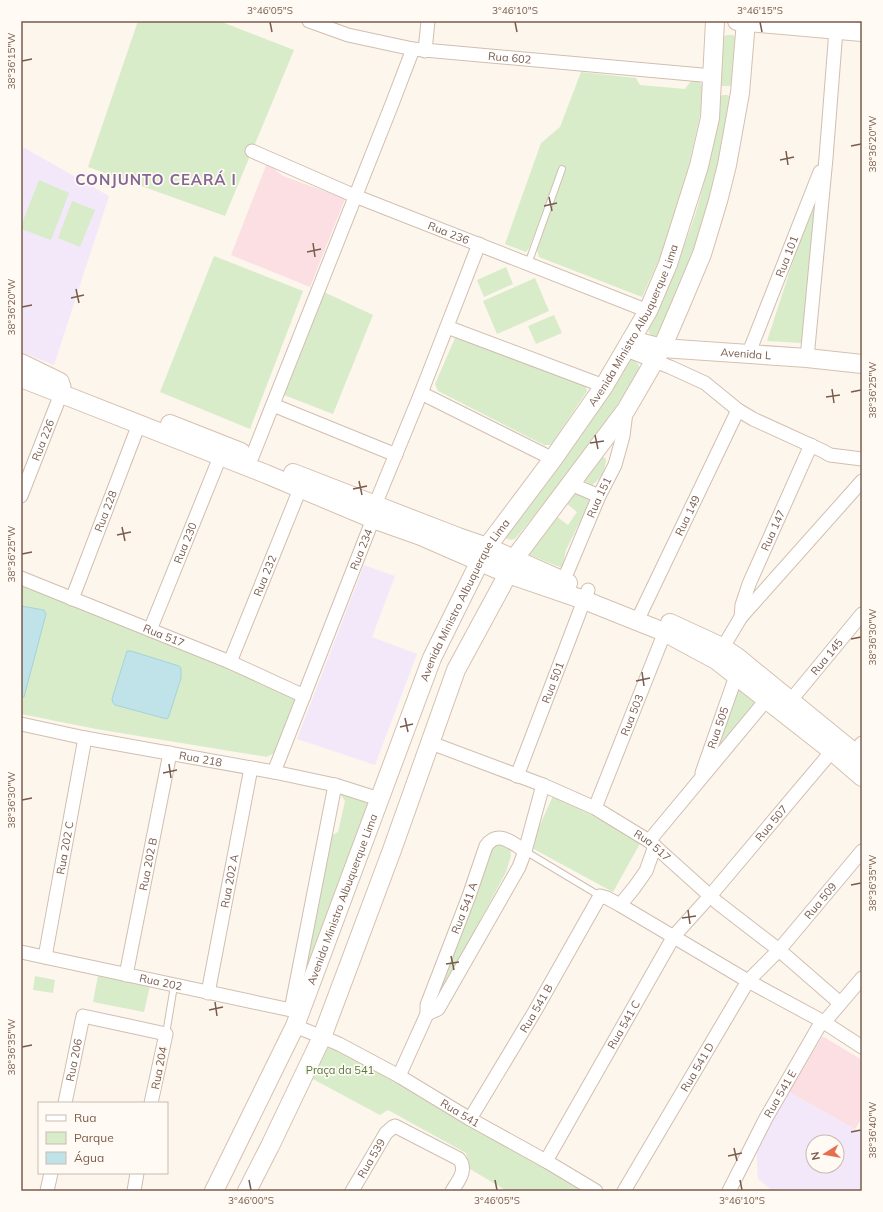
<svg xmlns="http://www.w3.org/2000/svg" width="883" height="1212" viewBox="0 0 883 1212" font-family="Mulish,sans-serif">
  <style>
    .education { fill: #f3e8fa; fill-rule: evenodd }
    .medical { fill: #fbdfe3 }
    .green { fill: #d8ecc9; fill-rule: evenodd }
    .water { fill: #bfe3e8; stroke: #a5d3da }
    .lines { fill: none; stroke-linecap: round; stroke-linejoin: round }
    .lane-casing { stroke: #d1beb0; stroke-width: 8 }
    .street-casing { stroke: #d1beb0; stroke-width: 15 }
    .secondary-casing { stroke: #d6c0b0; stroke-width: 20 }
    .lane { stroke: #fff; stroke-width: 6 }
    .street { stroke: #fff; stroke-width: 13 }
    .secondary { stroke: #fff; stroke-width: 18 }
    .ticks { fill: none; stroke: #7a5c4d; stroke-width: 1.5 }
    .labels { text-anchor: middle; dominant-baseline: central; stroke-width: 3.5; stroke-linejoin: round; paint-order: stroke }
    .street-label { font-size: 11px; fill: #7a5c4d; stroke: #fffaf3 }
    .park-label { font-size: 11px; fill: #537a41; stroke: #fffaf3 }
    .district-label { font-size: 15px; font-weight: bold; letter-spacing: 1px; fill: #846695; stroke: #fffaf3 }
    .neatline { fill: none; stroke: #7a5c4d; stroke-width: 1.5 }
    .ticks-label { font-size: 10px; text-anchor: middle; fill: #7a5c4d }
  </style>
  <rect width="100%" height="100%" fill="#fdf6ec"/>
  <g class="education">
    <polygon points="21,146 109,196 54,365 21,352"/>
    <polygon points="364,565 395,576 372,637 417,654 375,765 297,739"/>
    <path d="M789,1092L862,1133V1191H773L758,1179L756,1149ZM813,1142H837V1166H813Z"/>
  </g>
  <g class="medical">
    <polygon points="267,163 283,176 335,195 347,194 310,287 231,255"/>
    <polygon points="822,1037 824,1037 862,1060 862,1118 855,1129 789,1092"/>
  </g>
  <g class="green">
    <polygon points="138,21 219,21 294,50 225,216 88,167"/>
    <polygon points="728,35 733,35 737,39 734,84 729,86 722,86 718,82 720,39 724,36"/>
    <polygon points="581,72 636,78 640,85 685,89 691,81 699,82 705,87 699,120 685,182 661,255 642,297 539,257 537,250 565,170 560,168 529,248 526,252 505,244 541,143 560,127"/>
    <path d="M722,95H728L732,100L706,218L684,278L660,335C655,337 653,337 649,333L648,328C667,286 688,243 700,198C709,165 714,132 719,99Z"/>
    <polygon points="39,180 69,193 51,240 21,229 21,226"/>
    <polygon points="72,201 95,210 80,247 58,238"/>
    <polygon points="815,205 802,343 767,341 811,206"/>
    <polygon points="214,256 303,291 250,429 160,392"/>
    <polygon points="506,267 513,284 484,297 477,280"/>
    <polygon points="535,278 549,311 497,334 483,301"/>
    <polygon points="324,292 373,315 333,414 284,395"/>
    <polygon points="554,315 562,333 536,344 528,326"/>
    <polygon points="459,335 585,384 587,391 551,445 544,445 438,391 435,384 455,338"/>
    <polygon points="633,359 638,364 640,369 609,418 577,463 515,539 511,540 505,538 626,360"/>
    <path d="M600,456L603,457L606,459C606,468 600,481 592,485L581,479Z"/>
    <path d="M570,491L586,494L589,500L586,510L566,550L562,568L525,553ZM566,503L577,512L568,525L556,516Z"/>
    <polygon points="21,581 212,657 293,696 296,702 276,752 267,757 96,729 21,714"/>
    <polygon points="738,684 761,699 696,779"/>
    <polygon points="342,790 371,799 305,980 301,978 329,837 338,832 345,801 340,794"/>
    <polygon points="553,796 642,840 613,892 530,847"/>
    <polygon points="491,840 510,846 511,856 506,872 428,1018"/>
    <polygon points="35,976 55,980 53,993 33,990"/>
    <polygon points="98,976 150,986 144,1012 93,1002"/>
    <polygon points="335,1043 591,1191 507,1191 470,1169 466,1153 388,1110 380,1115 309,1077 324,1044"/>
  </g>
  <g class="water">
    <polygon points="21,606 44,610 46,614 24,697 21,697"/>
    <polygon points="127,651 131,651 179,666 181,668 181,678 169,716 167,719 115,705 113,703 112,699"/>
  </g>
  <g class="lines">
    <defs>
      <g id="lane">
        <polyline points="528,264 562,169"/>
        <polyline points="525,851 600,896"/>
        <polyline points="166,1034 174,986"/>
      </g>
      <g id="street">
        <path id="s1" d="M309,21L348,35L413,49L713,76"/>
        <polyline points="425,51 428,21"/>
        <path id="s2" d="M252,151L355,196L648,311"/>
        <polyline points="447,327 604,386"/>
        <polyline points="626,350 670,367 705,383 738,410 753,419 823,451 830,455 862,459"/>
        <path id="s3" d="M748,355L820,172"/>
        <polyline points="807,358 826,158 836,30"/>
        <polyline points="421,393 553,459"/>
        <polyline points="273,405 396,455"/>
        <polyline points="252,457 392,104 413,49"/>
        <polyline points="571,484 599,496"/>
        <path id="s4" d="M21,496L64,386"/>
        <path id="s5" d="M21,578L230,662L304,696"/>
        <path id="s6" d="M563,582L599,496L615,465L623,436L626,412"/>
        <path id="s7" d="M72,599L139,424"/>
        <polyline points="741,617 862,481"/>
        <path id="s8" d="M637,621L738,410"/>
        <path id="s9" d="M150,630L220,457"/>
        <path id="s10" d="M719,654L741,617L742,605L749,584L811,445"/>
        <path id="s11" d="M230,662L300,489"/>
        <path id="s12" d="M791,700L862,614"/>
        <path id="s13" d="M21,724L85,738L274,772L335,785L379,799"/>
        <path id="s14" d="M431,743L543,785L595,808L649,841L718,903L779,950L840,1003"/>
        <polyline points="848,759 862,743"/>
        <path id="s15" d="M274,772L373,519L375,505L421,393L479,244"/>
        <path id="s16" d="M702,773L736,676"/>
        <path id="s17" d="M517,776L588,590"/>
        <path id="s18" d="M595,808L668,624"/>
        <polyline points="649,841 767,699"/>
        <polyline points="620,905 634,888 646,871 655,846"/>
        <path id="s19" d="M21,952L291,1010L300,1015"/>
        <path id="s20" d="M45,957L85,738"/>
        <path id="s21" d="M126,975L170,753"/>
        <path id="s22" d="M208,993L251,768"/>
        <polyline points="291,1010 335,785"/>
        <polyline points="427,1014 438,1009 519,867 525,851 543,785"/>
        <path id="s23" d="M295,1026L339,1044L399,1076L470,1119L546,1161L596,1191"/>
        <path id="s24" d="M399,1076L427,1014V1005L469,896L486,846C498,829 512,843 525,851"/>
        <path id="s25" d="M65,1103L83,1016L166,1034L151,1103"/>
        <path id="s26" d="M470,1119L535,1011L600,896L607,898L620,905L748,981L822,1021L862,1047"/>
        <path id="s27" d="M546,1161L674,936L710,896L832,751"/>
        <polyline points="47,1191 51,1173"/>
        <polyline points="134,1191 137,1173"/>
        <path id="s28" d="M352,1191L386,1133L393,1127L395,1126L459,1159C468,1170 458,1181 452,1191"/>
        <path id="s29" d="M624,1191L748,981L779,950L862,851"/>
        <path id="s30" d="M729,1191L766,1118L822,1021L827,1019L862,978"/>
      </g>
      <g id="secondary">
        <polyline points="737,21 862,32"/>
        <path id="s31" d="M631,340L662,348L807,358L862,364"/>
        <polyline points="21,363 60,382"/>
        <polyline points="21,378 266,474 373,519 421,536 508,574 584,600 664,632 716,660 832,751 862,777"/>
        <polyline points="170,424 241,452"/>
        <polyline points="293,473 458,537 487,547 568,583"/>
        <polyline points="670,623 722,647 737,657 862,759"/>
        <path id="s32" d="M214,1191L295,1026L432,658L487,547L553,459L604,386L648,311L668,264L699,166L710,118L715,21"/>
        <polyline points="247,1191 270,1146 322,1037 392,850 456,670 508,574 514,559 626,410 662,348 681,304 702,254 718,201 727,165 740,93 746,21"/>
      </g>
    </defs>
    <use href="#lane" class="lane-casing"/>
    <use href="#street" class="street-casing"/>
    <use href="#secondary" class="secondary-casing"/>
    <use href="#lane" class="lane"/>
    <use href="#street" class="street"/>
    <use href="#secondary" class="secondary"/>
  </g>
  <path class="ticks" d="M270,22L272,32M515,22L517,32M760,22L762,32M22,61L32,59M851,146L861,144M786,151L788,165M780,160L794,157M549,197L552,211M544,206L557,203M313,243L315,257M307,252L321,249M76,289L79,303M71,298L84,295M22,307L32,305M832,389L834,403M851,392L861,390M826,397L840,395M595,435L598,449M590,443L604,441M359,481L362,495M353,489L367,486M122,527L125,541M117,535L131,532M22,554L32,552M851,639L861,637M642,672L644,686M636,681L650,678M405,718L408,732M400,727L413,724M169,764L171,778M163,773L177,770M22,800L32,798M851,885L861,883M688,910L690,924M682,918L696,916M451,956L454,970M446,964L459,962M215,1002L217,1016M209,1010L223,1007M22,1047L32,1045M851,1132L861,1130M734,1148L737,1161M728,1156L742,1153M249,1180L251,1190M495,1180L497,1190M740,1180L742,1190"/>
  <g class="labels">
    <g class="street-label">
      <text stroke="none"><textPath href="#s1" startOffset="205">Rua 602</textPath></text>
      <text stroke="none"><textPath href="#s2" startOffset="213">Rua 236</textPath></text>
      <text stroke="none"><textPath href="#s3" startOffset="106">Rua 101</textPath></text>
      <text stroke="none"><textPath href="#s32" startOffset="967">Avenida Ministro Albuquerque Lima</textPath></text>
      <text stroke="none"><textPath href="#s31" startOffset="116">Avenida L</textPath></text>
      <text stroke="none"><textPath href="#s4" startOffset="60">Rua 226</textPath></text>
      <text stroke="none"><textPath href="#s6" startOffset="92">Rua 151</textPath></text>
      <text stroke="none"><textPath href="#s7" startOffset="94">Rua 228</textPath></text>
      <text stroke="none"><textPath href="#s8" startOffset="117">Rua 149</textPath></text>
      <text stroke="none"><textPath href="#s10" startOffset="136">Rua 147</textPath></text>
      <text stroke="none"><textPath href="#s9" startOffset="94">Rua 230</textPath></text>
      <text stroke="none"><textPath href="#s15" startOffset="239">Rua 234</textPath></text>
      <text stroke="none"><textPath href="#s11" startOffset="93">Rua 232</textPath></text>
      <text stroke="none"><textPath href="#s32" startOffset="643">Avenida Ministro Albuquerque Lima</textPath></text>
      <text stroke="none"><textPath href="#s5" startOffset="154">Rua 517</textPath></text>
      <text stroke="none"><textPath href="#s12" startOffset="56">Rua 145</textPath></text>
      <text stroke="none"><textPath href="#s17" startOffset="100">Rua 501</textPath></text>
      <text stroke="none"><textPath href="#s18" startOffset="100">Rua 503</textPath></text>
      <text stroke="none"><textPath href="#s16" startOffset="48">Rua 505</textPath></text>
      <text stroke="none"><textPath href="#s13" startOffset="183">Rua 218</textPath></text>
      <text stroke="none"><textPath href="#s27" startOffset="408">Rua 507</textPath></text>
      <text stroke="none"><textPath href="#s14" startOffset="245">Rua 517</textPath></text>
      <text stroke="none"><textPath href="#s20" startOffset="111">Rua 202 C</textPath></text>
      <text stroke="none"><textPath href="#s21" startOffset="113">Rua 202 B</textPath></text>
      <text stroke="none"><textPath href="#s22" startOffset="114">Rua 202 A</textPath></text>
      <text stroke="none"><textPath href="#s32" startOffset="319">Avenida Ministro Albuquerque Lima</textPath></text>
      <text stroke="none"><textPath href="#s29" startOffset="352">Rua 509</textPath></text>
      <text stroke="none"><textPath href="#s24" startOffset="181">Rua 541 A</textPath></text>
      <text stroke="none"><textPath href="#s19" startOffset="143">Rua 202</textPath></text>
      <text stroke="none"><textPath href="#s26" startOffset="129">Rua 541 B</textPath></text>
      <text stroke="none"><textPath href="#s27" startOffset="157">Rua 541 C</textPath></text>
      <text stroke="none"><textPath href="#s25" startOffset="44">Rua 206</textPath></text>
      <text stroke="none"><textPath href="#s29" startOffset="144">Rua 541 D</textPath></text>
      <text transform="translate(159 1068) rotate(-79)">Rua 204</text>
      <text stroke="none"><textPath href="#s30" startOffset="110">Rua 541 E</textPath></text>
      <text stroke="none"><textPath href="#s23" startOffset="187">Rua 541</textPath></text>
      <text stroke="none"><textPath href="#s28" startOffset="38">Rua 539</textPath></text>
    </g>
    <g class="park-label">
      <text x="340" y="1070">Praça da 541</text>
    </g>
    <g class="district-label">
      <text x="156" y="179">CONJUNTO CEARÁ I</text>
    </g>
  </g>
  <rect width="883" height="1212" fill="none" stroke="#fffaf3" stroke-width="44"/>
  <rect x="38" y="1102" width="130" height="72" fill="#fffaf3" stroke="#cabbb1"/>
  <rect x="46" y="1115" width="20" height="6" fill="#ffffff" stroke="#cabbb1"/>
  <text x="74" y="1122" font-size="12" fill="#7a5c4d">Rua</text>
  <rect x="46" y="1132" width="20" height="12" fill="#d8ecc9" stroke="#cabbb1"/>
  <text x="74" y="1142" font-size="12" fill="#7a5c4d">Parque</text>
  <rect x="46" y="1152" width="20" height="12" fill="#bfe3e8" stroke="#cabbb1"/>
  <text x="74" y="1162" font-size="12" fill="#7a5c4d">Água</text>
  <g transform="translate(825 1154) rotate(259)"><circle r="19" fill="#fffaf3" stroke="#cabbb1"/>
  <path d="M0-3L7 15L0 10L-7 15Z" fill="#e76f51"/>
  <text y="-6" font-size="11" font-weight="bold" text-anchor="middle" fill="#7a5c4d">N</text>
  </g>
  <rect x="22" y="22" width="839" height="1168" class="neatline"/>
  <g class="ticks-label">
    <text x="270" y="14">3°46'05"S</text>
    <text x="515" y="14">3°46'10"S</text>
    <text x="760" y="14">3°46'15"S</text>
    <text transform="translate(11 61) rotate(-90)" y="4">38°36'15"W</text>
    <text transform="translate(872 144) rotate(-90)" y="4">38°36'20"W</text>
    <text transform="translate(11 307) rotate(-90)" y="4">38°36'20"W</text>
    <text transform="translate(872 390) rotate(-90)" y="4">38°36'25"W</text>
    <text transform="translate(11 554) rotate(-90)" y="4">38°36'25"W</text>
    <text transform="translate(872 637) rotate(-90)" y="4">38°36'30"W</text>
    <text transform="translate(11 800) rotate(-90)" y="4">38°36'30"W</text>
    <text transform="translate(872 883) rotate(-90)" y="4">38°36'35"W</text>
    <text transform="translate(11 1047) rotate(-90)" y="4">38°36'35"W</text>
    <text transform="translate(872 1130) rotate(-90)" y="4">38°36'40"W</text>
    <text x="251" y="1204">3°46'00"S</text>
    <text x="497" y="1204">3°46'05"S</text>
    <text x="742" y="1204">3°46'10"S</text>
  </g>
</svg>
